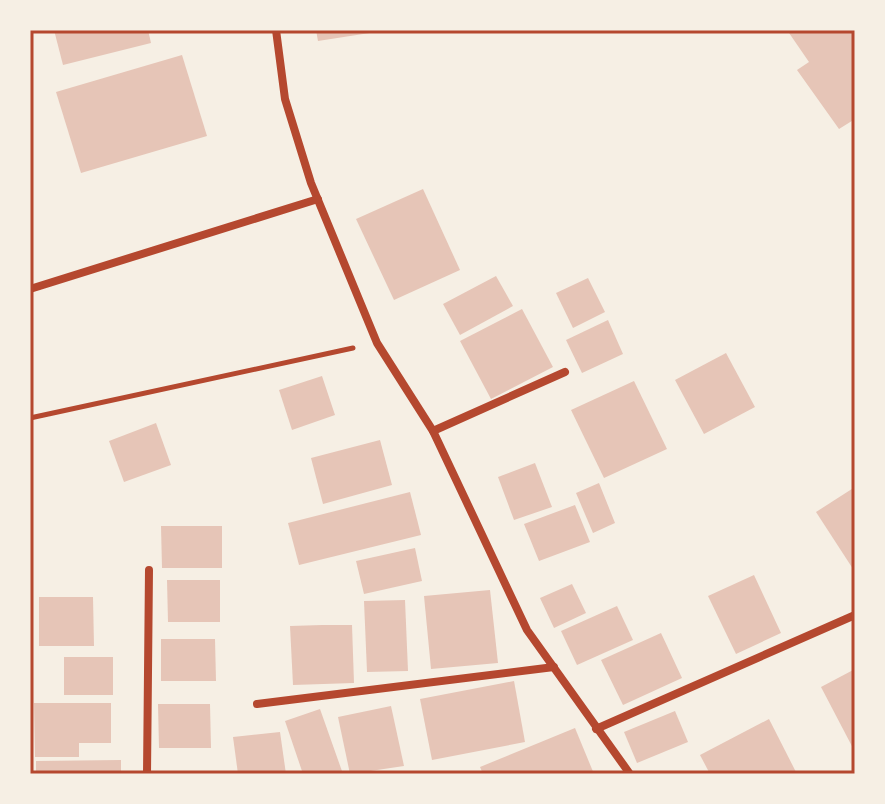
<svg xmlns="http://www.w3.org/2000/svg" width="885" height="804" viewBox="0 0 885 804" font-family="'Work Sans',sans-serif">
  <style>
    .building { fill: #e6c5b7 }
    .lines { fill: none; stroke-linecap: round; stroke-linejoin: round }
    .path { stroke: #b5482f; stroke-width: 5 }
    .minor { stroke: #b5482f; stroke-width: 8 }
    .neatline { fill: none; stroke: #b5482f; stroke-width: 3 }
  </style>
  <rect width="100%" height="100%" fill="#f6efe4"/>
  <g class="building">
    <polygon points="54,30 148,30 151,43 63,65"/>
    <polygon points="316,30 376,30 376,32 318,41"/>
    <polygon points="787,30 855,30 855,119 839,129 797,70 809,62"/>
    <polygon points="182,55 207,136 81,173 56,92"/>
    <polygon points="423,189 460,270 394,300 356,219"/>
    <polygon points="496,276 513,306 460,335 443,304"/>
    <polygon points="588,278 605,312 573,328 556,293"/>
    <polygon points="522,309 553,367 491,399 460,341"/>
    <polygon points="608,320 623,354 582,373 566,340"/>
    <polygon points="726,353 755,407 704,434 675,380"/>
    <polygon points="322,376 335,415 292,430 279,390"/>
    <polygon points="634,381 667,449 604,478 571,410"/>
    <polygon points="156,423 171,465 124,482 109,441"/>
    <polygon points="380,440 392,485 323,504 311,458"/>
    <polygon points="535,463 552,507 514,520 498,477"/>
    <polygon points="599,483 615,523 593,533 576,493"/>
    <polygon points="855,487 855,572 816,512"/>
    <polygon points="410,492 421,535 299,565 288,523"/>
    <polygon points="575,505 590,542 539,561 524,524"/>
    <polygon points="161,526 222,526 222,568 162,568"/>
    <polygon points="415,548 422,581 364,594 356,561"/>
    <polygon points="754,575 781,633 736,654 708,596"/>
    <polygon points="167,580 220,580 220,622 168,622"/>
    <polygon points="572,584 586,613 554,628 540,598"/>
    <polygon points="490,590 498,663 431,669 424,596"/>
    <polygon points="39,597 93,597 94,646 39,646"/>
    <polygon points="405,600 408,671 367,672 364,601"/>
    <polygon points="617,606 633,640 577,665 561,631"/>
    <polygon points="322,625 352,625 354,683 293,685 290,626"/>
    <polygon points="661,633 682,678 623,705 601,660"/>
    <polygon points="161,639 215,639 216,681 161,681"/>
    <rect x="64" y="657" width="49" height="38"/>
    <polygon points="855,669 855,752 821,687"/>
    <polygon points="514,681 525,742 432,760 420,699"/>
    <polygon points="34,703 111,703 111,743 79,743 79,757 35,757"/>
    <polygon points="158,704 210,704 211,748 159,748"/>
    <polygon points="391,706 404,766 350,774 338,717"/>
    <polygon points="320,709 343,774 303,774 285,721"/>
    <polygon points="675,711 688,742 637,763 624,732"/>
    <polygon points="769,719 797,774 710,774 700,755"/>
    <polygon points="575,728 594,774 483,774 480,767"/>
    <polygon points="280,732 286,774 238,774 233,737"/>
    <polygon points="121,760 121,774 36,774 36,761"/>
  </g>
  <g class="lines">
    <polyline class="path" points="30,418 353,348"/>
    <g class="minor">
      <polyline points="276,30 285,99 311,183 377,343 433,431 527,630 630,774"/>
      <polyline points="30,289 318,199"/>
      <polyline points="433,431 565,372"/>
      <polyline points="257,704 554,667"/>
      <polyline points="596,729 855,615"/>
      <polyline points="147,774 149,570"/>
    </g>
  </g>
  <rect width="885" height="804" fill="none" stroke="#f6efe4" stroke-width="64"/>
  <rect x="32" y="32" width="821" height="740" class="neatline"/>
</svg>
